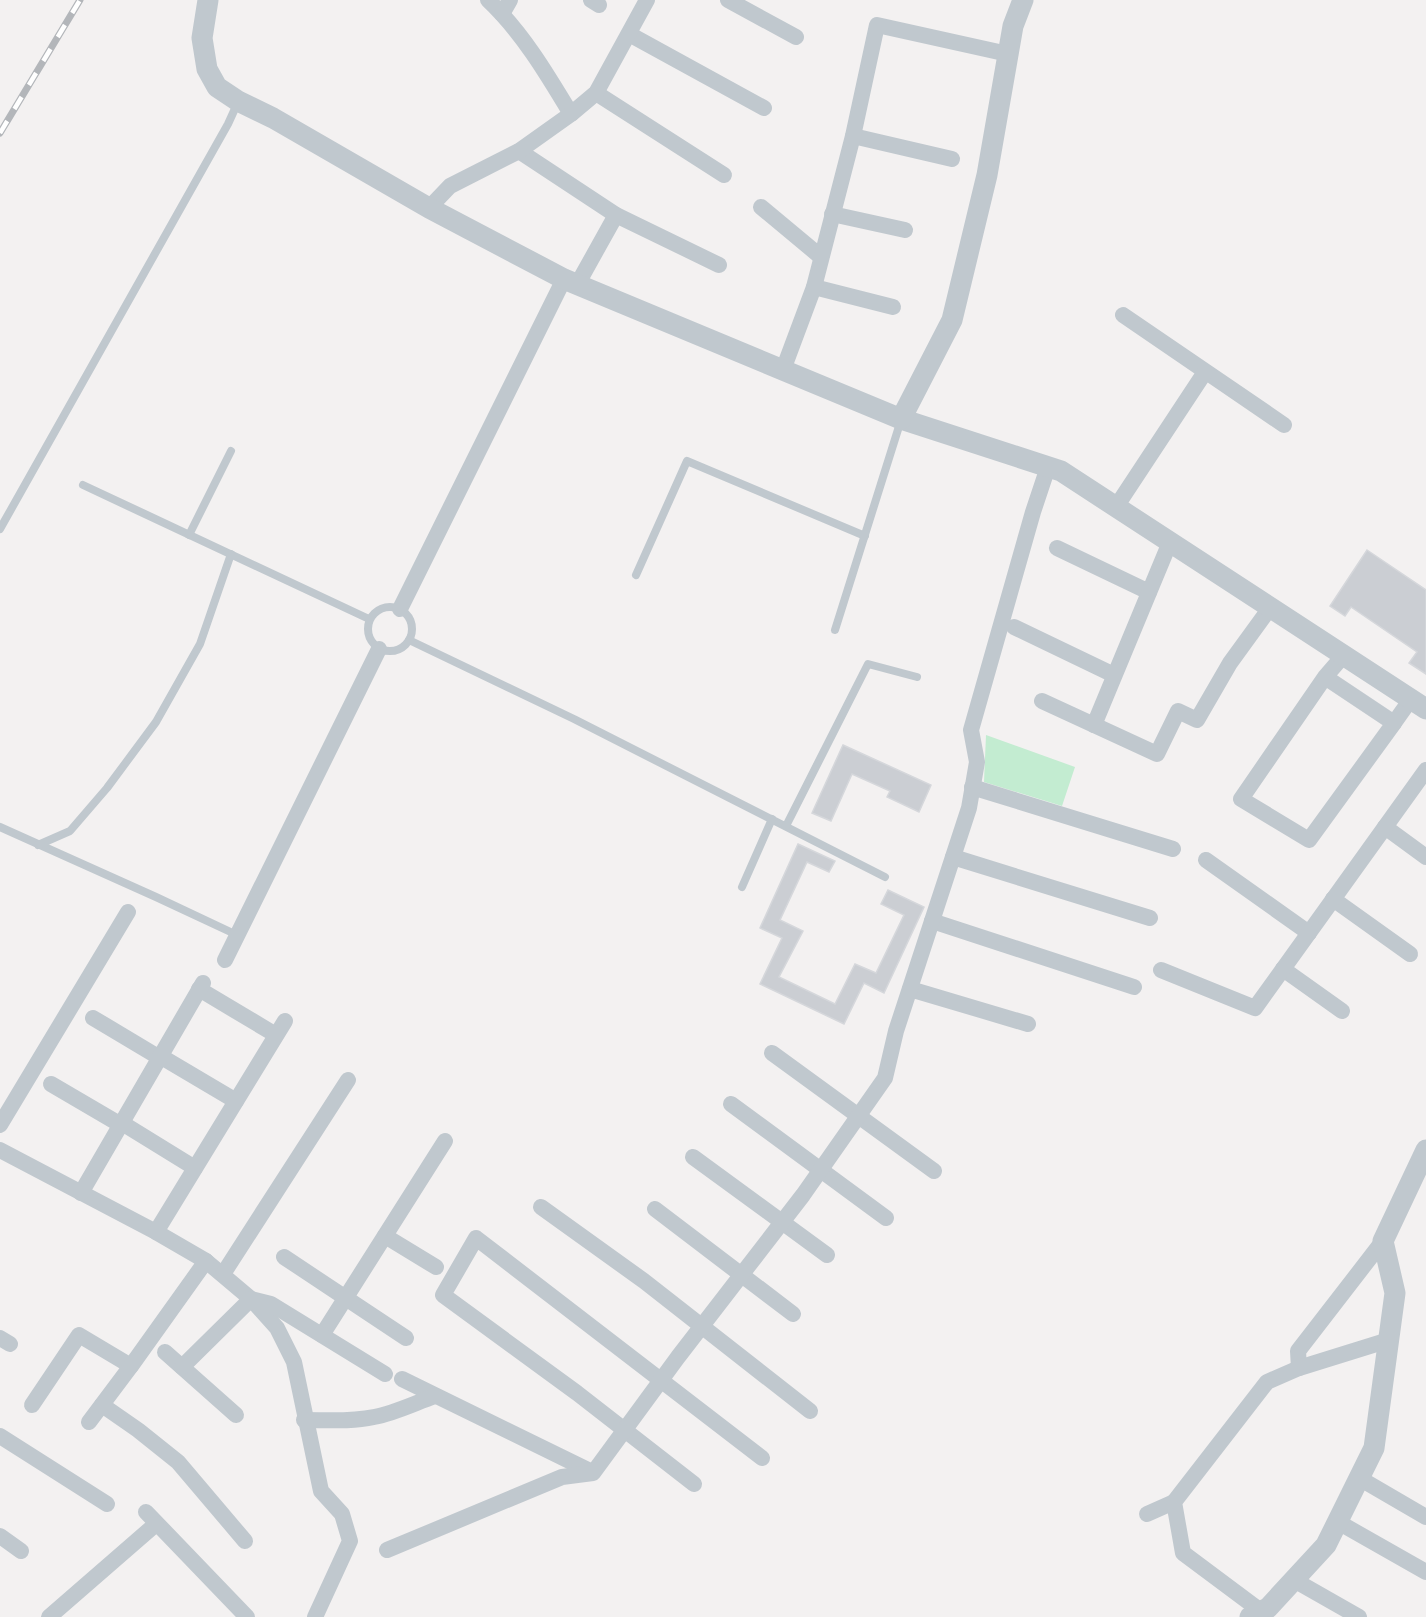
<svg xmlns="http://www.w3.org/2000/svg" width="1426" height="1617" viewBox="0 0 1426 1617" font-family="'Alegreya Sans',sans-serif">
  <style>
    .green { fill: #c3ecd1 }
    .building { fill: #cbced3; stroke: #d5d7db; stroke-width: 1.5 }
    .lines { fill: none; stroke-linecap: round; stroke-linejoin: round }
    .service { stroke: #c0c8ce; stroke-width: 8 }
    .minor { stroke: #c0c8ce; stroke-width: 16 }
    .tertiary { stroke: #c0c8ce; stroke-width: 21 }
    .rail-casing { stroke: #b3b6ba; stroke-width: 7 }
    .rail { stroke: #fff; stroke-width: 4.5; stroke-dasharray: 14; stroke-linecap: butt }
  </style>
  <rect width="100%" height="100%" fill="#f3f1f1"/>
  <polygon class="green" points="986,735 1075,767 1062,806 984,782"/>
  <g class="building">
    <polygon points="1367,550 1426,590 1426,674 1409,663 1417,652 1351,607 1345,616 1330,606"/>
    <polygon points="843,745 931,785 919,812 887,797 890,791 852,774 831,821 812,813"/>
    <polygon points="798,844 835,861 829,872 807,862 780,920 803,931 779,977 835,1004 855,964 876,973 904,915 881,904 888,890 924,907 884,993 864,983 844,1024 760,984 782,938 760,928"/>
  </g>
  <g class="lines">
    <g class="service">
      <polyline points="83,485 369,619"/>
      <polyline points="0,529 228,124 238,102"/>
      <polyline points="189,535 231,451"/>
      <polyline points="636,575 687,461 865,536"/>
      <circle cx="390" cy="629" r="22"/>
      <polyline points="835,630 901,420"/>
      <polyline points="409,640 574,719 885,877"/>
      <polyline points="786,826 868,664 917,677"/>
      <polyline points="0,827 156,897 237,935"/>
      <polyline points="38,845 70,831 107,788 156,722 200,644 231,554"/>
      <polyline points="742,887 772,819"/>
    </g>
    <g class="minor">
      <path d="M488,0C522,32 547,74 571,114"/>
      <polyline points="591,0 599,5"/>
      <polyline points="728,0 796,37"/>
      <polyline points="502,14 510,0"/>
      <polyline points="629,34 764,108"/>
      <polyline points="596,93 724,175"/>
      <polyline points="853,136 952,159"/>
      <polyline points="519,151 616,215 719,265"/>
      <polyline points="761,207 821,257"/>
      <polyline points="429,208 450,186 519,151 571,114 596,93 647,0"/>
      <polyline points="832,214 905,230"/>
      <polyline points="577,285 616,215"/>
      <polyline points="814,287 893,307"/>
      <polyline points="1123,315 1284,425"/>
      <polyline points="783,370 814,287 853,136 877,25 1008,54"/>
      <polyline points="1116,507 1205,372"/>
      <polyline points="1057,548 1149,592"/>
      <polyline points="400,609 564,279"/>
      <polyline points="1014,627 1114,675"/>
      <polyline points="1325,677 1394,723 1309,840 1241,799 1325,677 1344,655"/>
      <polyline points="1042,701 1157,754 1178,711 1197,720 1230,663 1270,608"/>
      <polyline points="1394,723 1411,699"/>
      <polyline points="1094,725 1170,542"/>
      <polyline points="972,787 1173,849"/>
      <polyline points="1385,827 1426,857"/>
      <polyline points="953,857 1150,918"/>
      <polyline points="1206,860 1309,933"/>
      <polyline points="1333,899 1410,954"/>
      <polyline points="932,921 1134,987"/>
      <polyline points="225,960 379,649"/>
      <polyline points="1283,969 1342,1011"/>
      <polyline points="1161,970 1255,1008 1426,770"/>
      <polyline points="199,989 276,1035"/>
      <polyline points="910,989 1028,1024"/>
      <polyline points="93,1018 160,1058"/>
      <polyline points="772,1053 934,1171"/>
      <polyline points="160,1056 236,1101"/>
      <polyline points="51,1084 121,1125"/>
      <polyline points="731,1104 886,1218"/>
      <polyline points="122,1123 195,1168"/>
      <polyline points="0,1125 128,912"/>
      <polyline points="0,1150 156,1232 206,1261 251,1299 277,1328 294,1362 321,1491 342,1514 350,1541 315,1617"/>
      <polyline points="693,1157 827,1255"/>
      <polyline points="81,1193 203,983"/>
      <polyline points="541,1207 644,1281 810,1411"/>
      <polyline points="655,1209 793,1314"/>
      <polyline points="156,1232 285,1021"/>
      <polyline points="385,1236 436,1267"/>
      <polyline points="284,1257 406,1338"/>
      <polyline points="223,1274 348,1080"/>
      <polyline points="322,1335 445,1141"/>
      <polyline points="0,1338 10,1344"/>
      <polyline points="165,1352 236,1415"/>
      <polyline points="182,1367 251,1299 271,1304 385,1374"/>
      <polyline points="1299,1368 1298,1351 1383,1241"/>
      <polyline points="402,1379 592,1472"/>
      <polyline points="32,1405 79,1335 131,1366"/>
      <polyline points="102,1405 138,1430 178,1462 245,1541"/>
      <path d="M304,1420C327,1420 351,1422 374,1417C395,1413 415,1403 435,1396"/>
      <polyline points="89,1422 131,1366 206,1261"/>
      <polyline points="0,1436 107,1504"/>
      <polyline points="1359,1478 1426,1517"/>
      <polyline points="694,1484 577,1393 443,1295 476,1238 762,1458"/>
      <polyline points="146,1512 247,1617"/>
      <polyline points="1147,1514 1174,1502"/>
      <polyline points="1338,1522 1426,1572"/>
      <polyline points="0,1536 21,1551"/>
      <polyline points="387,1550 562,1477 593,1473 678,1357 803,1195 885,1078 896,1031 969,808 977,762 971,730 1033,512 1048,467"/>
      <polyline points="1294,1580 1359,1617"/>
      <polyline points="1262,1612 1183,1553 1174,1502 1267,1382 1299,1368 1389,1340"/>
      <polyline points="49,1617 156,1524"/>
    </g>
    <g class="tertiary">
      <polyline points="208,0 202,38 207,69 217,87 238,101 273,118 429,208 564,279 901,419 1061,471 1426,709"/>
      <polyline points="901,419 952,320 987,175 1013,26 1023,0"/>
      <polyline points="1250,1617 1268,1608 1326,1545 1374,1448 1395,1293 1383,1241 1426,1150"/>
    </g>
    <defs>
      <polyline id="rail" points="0,133 80,0"/>
    </defs>
    <use href="#rail" class="rail-casing"/>
    <use href="#rail" class="rail"/>
  </g>
</svg>
